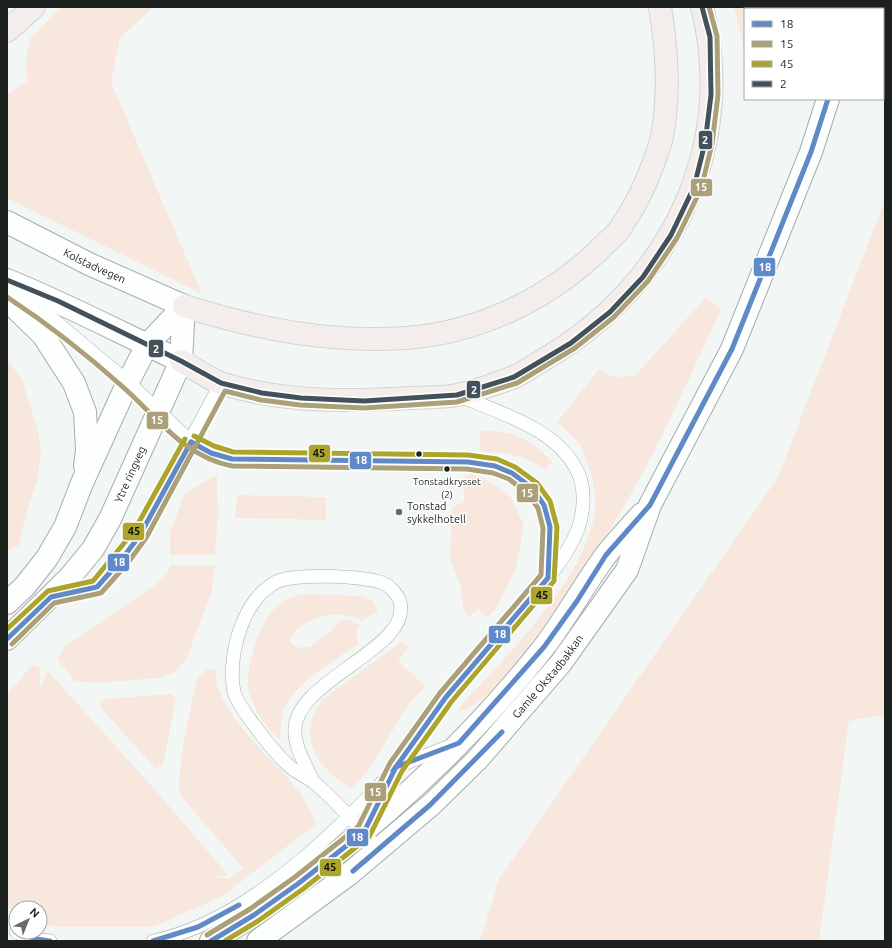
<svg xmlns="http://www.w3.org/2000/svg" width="892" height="948" viewBox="0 0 892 948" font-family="Ubuntu,sans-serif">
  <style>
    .green { fill: #f8e7dd }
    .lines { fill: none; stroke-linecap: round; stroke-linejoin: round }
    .lane-casing { stroke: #a7acab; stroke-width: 14 }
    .secondary-casing { stroke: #a7acab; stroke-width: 24 }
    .highway-casing { stroke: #d1d4d3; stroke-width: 24 }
    .lane { stroke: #fdfefe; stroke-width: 13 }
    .secondary { stroke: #fdfefe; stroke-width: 22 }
    .highway { stroke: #f3eeeb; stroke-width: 22 }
    .bus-1-casing { stroke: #fff; stroke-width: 8 }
    .bus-2-casing { stroke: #fff; stroke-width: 8 }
    .bus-3-casing { stroke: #fff; stroke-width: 8 }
    .bus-4-casing { stroke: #fff; stroke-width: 8 }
    .bus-1 { stroke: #5f8ac7; stroke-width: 5 }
    .bus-2 { stroke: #aba077; stroke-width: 5 }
    .bus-3 { stroke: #aca52b; stroke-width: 5 }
    .bus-4 { stroke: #43525a; stroke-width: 5 }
    .bus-dot { fill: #1c201f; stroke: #fff; stroke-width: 1.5 }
    .poi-dot { fill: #676b6a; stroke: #fff; stroke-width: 1.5 }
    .labels { text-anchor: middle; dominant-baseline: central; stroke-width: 3; stroke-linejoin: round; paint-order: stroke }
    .bus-label { font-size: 10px; fill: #1c201f; stroke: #fff }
    .street-label { font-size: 11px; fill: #1c201f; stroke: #fff }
    .poi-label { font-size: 11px; fill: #1c201f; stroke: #fff; text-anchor: start }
    .line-badge { stroke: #fff; stroke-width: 1.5 }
    .badge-label { font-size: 11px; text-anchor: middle; font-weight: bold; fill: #fff }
    .pale-badge-label { font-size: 11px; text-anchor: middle; font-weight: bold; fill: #111 }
  </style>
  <rect width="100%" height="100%" fill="#f2f7f6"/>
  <g class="green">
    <polygon points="61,7 153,7 120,38 111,82 202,294 7,198 7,94 27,81 26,60 30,39"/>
    <polygon points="734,7 796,7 795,9 745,9 745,53"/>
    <polygon points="885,200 885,715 849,721 819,941 480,941 499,879 778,477"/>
    <path d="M706,297L721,310C695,365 670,422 641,476C606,540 564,602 518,659C506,674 479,710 459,711L458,709C506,655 581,586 595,513C597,500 594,485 591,474C588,465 585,453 580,445C574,437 564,429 557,422L599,369L613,377L635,376Z"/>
    <polygon points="7,360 22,379 38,431 41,454 37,482 28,507 18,546 7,551"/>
    <path d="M480,431C515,431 528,437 552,462L545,470C522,453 506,453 480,452Z"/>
    <polygon points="471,474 485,479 510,496 524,525 516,569 495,610 487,618 478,608 469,617 463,609 461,587 450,559 452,507 464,502 465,476"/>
    <polygon points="217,475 218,515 215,555 170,555 170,533 185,493"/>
    <polygon points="237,495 326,497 326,520 237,518 235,517"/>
    <polygon points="171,565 215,565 212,591 186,660 174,673 159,678 96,683 75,681 57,659 66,644 81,636 155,585 168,572"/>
    <path d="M305,594L364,596L371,600L378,611L362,621C343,608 296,616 290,642L298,648L311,646L331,631L340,621L348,619L360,625L356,633L358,644C335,660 292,685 283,712C280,720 281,732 280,740C265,727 254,711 249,691C244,670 259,624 275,608C282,599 294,596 305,594Z"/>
    <path d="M401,642L409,647L398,661L426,687L410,702L368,771L351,789C317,765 295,740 322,700Z"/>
    <path d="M32,665L40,668V689L47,670L157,792L229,876H212L228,879L245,867H242L180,795L179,781L182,751L192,701L197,678L207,669H215C216,676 216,684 219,690C239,742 299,773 316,824L221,897L152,927H57L40,924V908H16V913L7,907V695Z"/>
    <polygon points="171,694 176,699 164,761 162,767 155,768 100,707 100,703 104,699"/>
  </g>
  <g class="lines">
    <defs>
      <g id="lane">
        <path d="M7,289L54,320L128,382L191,442L211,453L232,459L468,462C477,464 488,464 496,467C523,476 548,498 550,528C550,545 549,562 548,578"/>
        <polyline points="53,597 97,587 122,559 140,535 221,383"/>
        <path d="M314,783C307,767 296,751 295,733C290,680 418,648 399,599C397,595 391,588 387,585C371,575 293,573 276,582C242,600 227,657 234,692C238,707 274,752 286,763C294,772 306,776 315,783C338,803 359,827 379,850"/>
        <polyline points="369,821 396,767 450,746"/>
        <polyline points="16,932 36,939 50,941"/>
        <path d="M153,941C233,925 311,856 366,799C376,788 387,778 397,767C420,738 438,707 462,679C486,652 510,624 533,596C550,576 568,554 578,529C583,515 585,496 581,481C567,432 501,413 459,396"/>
      </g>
      <g id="secondary">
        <polyline points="856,9 857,7"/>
        <path id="s1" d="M7,222L89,264L184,306"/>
        <path d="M7,280C66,304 123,334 181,361"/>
        <polyline points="7,300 43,335 74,383 85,412 87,450 85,466"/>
        <polyline points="7,603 25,586 47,558 65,527 82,483 128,382 147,345 184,306"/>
        <path id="s2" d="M7,639L70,577L93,549L110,519L181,361L184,306"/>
        <path d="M211,941C249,920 284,895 318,868C401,804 479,730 544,647C566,618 584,585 606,555C617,541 630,527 642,514"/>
        <path id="s3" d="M258,941L348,875L432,804L477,760L561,663L627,570L650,505L732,349L811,152L828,99"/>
      </g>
      <g id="highway">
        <polyline points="7,31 34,7"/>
        <path d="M184,306C257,329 329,343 406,338C478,333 548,299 599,250C605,243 614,237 619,230C633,210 645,187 653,164C656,155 660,146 662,137C670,93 667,51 660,7"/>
        <path d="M181,361C194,368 209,379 223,384C283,402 347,402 409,398C425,397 442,398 457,395C472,392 499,383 514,377C526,372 537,363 548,357C669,285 738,147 702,7"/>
      </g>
    </defs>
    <use href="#lane" class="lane-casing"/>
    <use href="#secondary" class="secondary-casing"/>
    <use href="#highway" class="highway-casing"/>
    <use href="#lane" class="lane"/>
    <use href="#secondary" class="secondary"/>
    <use href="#highway" class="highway"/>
    <defs>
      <g id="bus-1">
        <polyline points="191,442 211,453 232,459 468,462 495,466 512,473 532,488 544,505 550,527 548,578 446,697 393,771"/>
        <polyline points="7,639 51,597 97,587 122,559 140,535 191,442"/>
        <polyline points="353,871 430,805 502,732"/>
        <polyline points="16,932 36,939 50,941"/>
        <polyline points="153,941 198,927 239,905"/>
        <polyline points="211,941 254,915 299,883 364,832 396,767 459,743 544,647 577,601 606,555 650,505 732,349 811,152 828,99"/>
      </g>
      <g id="bus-2">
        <path d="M7,297C48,324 86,354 123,387C158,418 183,456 232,466L467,469L493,473L509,479L527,493L538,508L543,528L541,575L440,693L390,763L358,827L295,877L250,909L207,935"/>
        <polyline points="12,644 54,603 101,593 127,564 146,538 225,391 261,400 300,405 364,408 457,402 517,383 575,348 614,317 648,281 677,238 701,189 712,144 718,95 717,36 709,7"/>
      </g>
      <g id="bus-3">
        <polyline points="194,436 214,446 233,452 468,455 497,459 515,467 537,483 550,501 557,527 554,581 452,701 402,771 369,837 303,889 258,921 225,941"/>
        <polyline points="7,629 48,591 93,581 134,531 185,439"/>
      </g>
      <polyline id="bus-4" points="7,280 58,301 181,361 221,383 262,393 301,398 364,401 457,395 514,377 571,343 610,312 643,277 671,235 694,187 705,143 711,95 710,37 702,7"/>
    </defs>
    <use href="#bus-1" class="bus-1-casing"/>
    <use href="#bus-2" class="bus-2-casing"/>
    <use href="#bus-3" class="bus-3-casing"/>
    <use href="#bus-4" class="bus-4-casing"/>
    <use href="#bus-1" class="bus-1"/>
    <use href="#bus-2" class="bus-2"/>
    <use href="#bus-3" class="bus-3"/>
    <use href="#bus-4" class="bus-4"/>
  </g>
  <g class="bus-dot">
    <circle cx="419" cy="454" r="3.5"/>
    <circle cx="447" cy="469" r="3.5"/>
  </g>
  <circle class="poi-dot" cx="399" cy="512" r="4"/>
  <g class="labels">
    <g class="bus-label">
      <text x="447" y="481">Tonstadkrysset<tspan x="447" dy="13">(2)</tspan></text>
    </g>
    <g class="street-label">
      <text stroke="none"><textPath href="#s1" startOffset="98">Kolstadvegen</textPath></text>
      <text stroke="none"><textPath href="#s2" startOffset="208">Ytre ringveg</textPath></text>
      <text stroke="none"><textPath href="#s3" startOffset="394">Gamle Okstadbakkan</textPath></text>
    </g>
    <g class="poi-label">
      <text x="407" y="506">Tonstad<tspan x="407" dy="13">sykkelhotell</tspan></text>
    </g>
  </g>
  <g class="line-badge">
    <rect x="698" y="130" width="15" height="20" rx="4" fill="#43525a"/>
    <rect x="690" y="178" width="23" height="19" rx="4" fill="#aba077"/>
    <rect x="753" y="257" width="23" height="20" rx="4" fill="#5f8ac7"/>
    <rect x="148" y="339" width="16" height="19" rx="4" fill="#43525a"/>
    <rect x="466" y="380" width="15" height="19" rx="4" fill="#43525a"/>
    <rect x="146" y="411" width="23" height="19" rx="4" fill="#aba077"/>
    <rect x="308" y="444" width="23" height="19" rx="4" fill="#aca52b"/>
    <rect x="349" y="451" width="23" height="19" rx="4" fill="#5f8ac7"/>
    <rect x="516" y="483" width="23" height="20" rx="4" fill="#aba077"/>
    <rect x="122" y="522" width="23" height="19" rx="4" fill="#aca52b"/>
    <rect x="107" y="553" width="23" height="19" rx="4" fill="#5f8ac7"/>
    <rect x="530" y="586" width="23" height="19" rx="4" fill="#aca52b"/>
    <rect x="488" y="625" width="23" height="19" rx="4" fill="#5f8ac7"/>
    <rect x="364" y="782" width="23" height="20" rx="4" fill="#aba077"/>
    <rect x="346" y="828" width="23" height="19" rx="4" fill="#5f8ac7"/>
    <rect x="319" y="858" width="23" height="19" rx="4" fill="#aca52b"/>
  </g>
  <g class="badge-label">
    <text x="705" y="144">2</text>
    <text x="701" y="191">15</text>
    <text x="765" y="271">18</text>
    <text x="156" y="353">2</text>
    <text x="474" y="394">2</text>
    <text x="157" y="424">15</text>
    <text x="361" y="464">18</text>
    <text x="527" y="497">15</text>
    <text x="119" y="566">18</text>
    <text x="500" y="638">18</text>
    <text x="375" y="796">15</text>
    <text x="357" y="841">18</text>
  </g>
  <g class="pale-badge-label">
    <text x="319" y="457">45</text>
    <text x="134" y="535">45</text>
    <text x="542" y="599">45</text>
    <text x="330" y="871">45</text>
  </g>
  <rect width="892" height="948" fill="none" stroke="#1c201f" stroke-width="16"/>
  <rect x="744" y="8" width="140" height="92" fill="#ffffff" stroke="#a4a6a5"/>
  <rect x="752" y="21" width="20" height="6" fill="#5f8ac7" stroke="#a4a6a5"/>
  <text x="780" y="28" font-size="12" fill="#1c201f">18</text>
  <rect x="752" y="41" width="20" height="6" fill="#aba077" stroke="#a4a6a5"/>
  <text x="780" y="48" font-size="12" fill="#1c201f">15</text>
  <rect x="752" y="61" width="20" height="6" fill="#aca52b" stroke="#a4a6a5"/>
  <text x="780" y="68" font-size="12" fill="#1c201f">45</text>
  <rect x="752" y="81" width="20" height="6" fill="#43525a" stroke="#a4a6a5"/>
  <text x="780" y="88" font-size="12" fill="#1c201f">2</text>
  <g transform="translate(28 920) rotate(43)"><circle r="19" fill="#ffffff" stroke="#a4a6a5"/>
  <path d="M0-3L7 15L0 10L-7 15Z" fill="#676b6a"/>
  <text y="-6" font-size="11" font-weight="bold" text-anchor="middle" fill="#1c201f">N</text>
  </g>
</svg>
